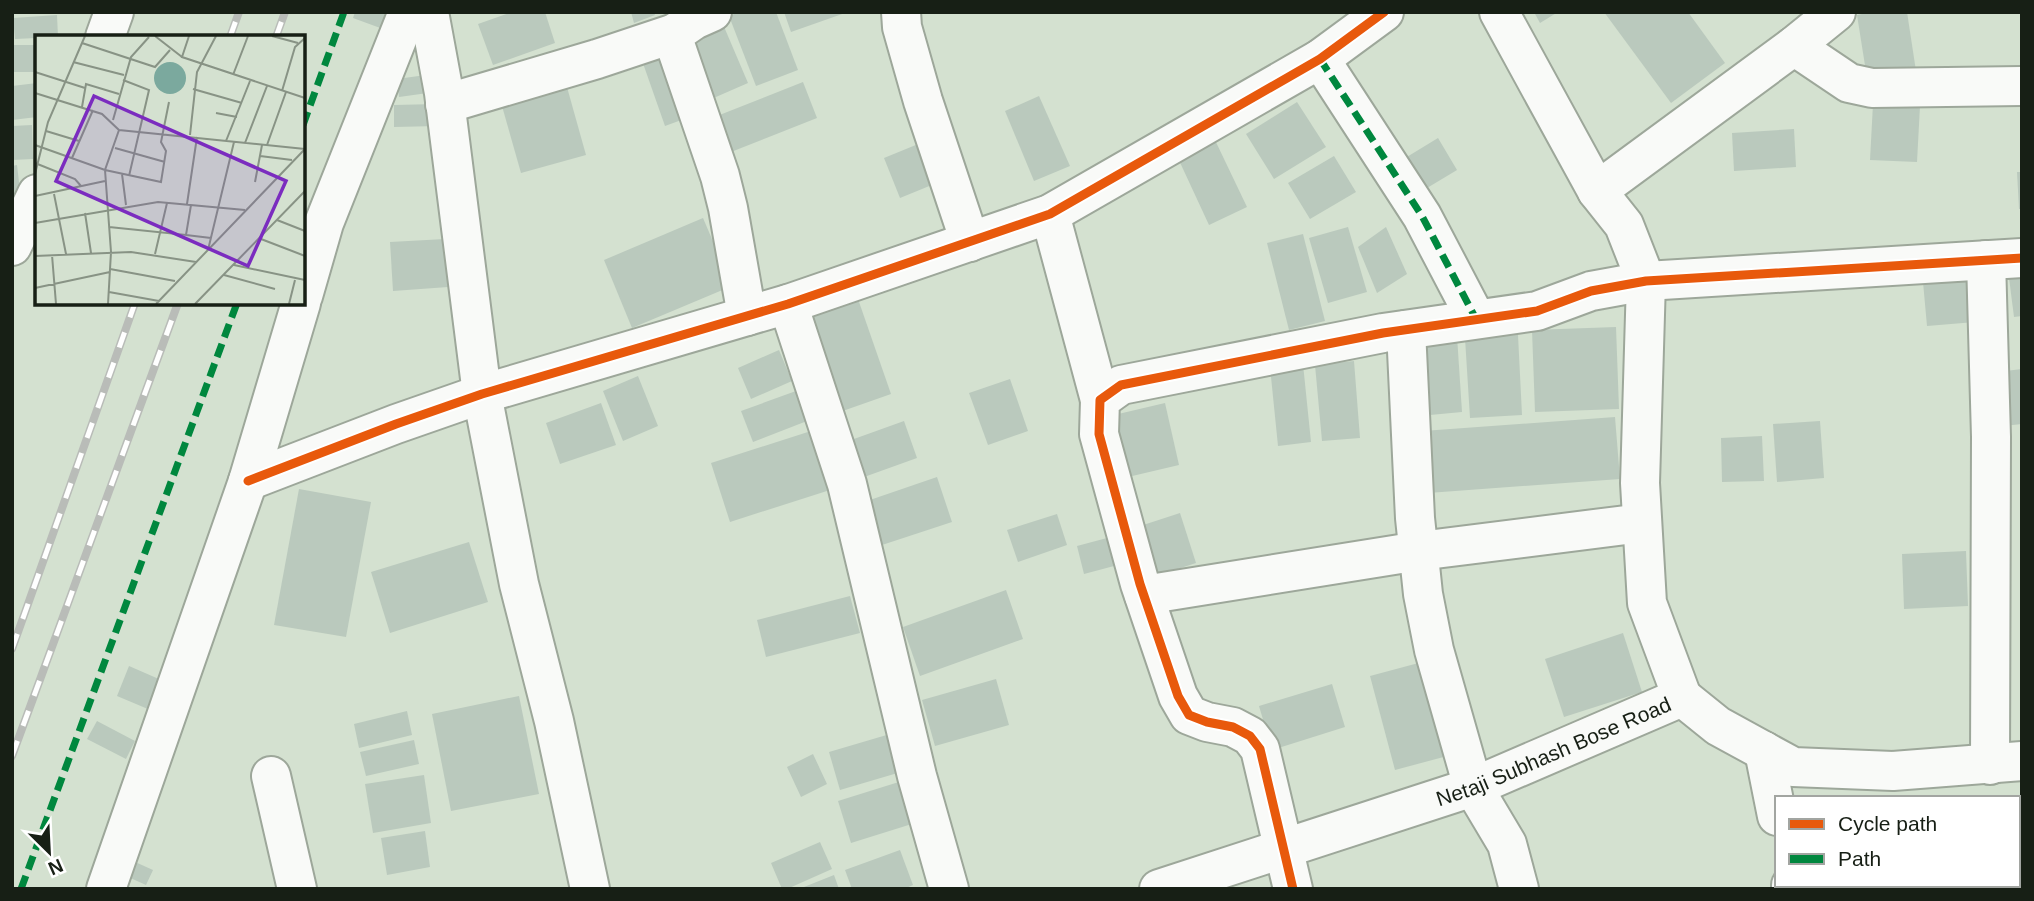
<svg xmlns="http://www.w3.org/2000/svg" width="2034" height="901" viewBox="0 0 2034 901" font-family="Arial,sans-serif">
  <style>
    .building { fill: #bac9bd }
    .lines { fill: none; stroke-linecap: round; stroke-linejoin: round }
    .minor-casing { stroke: #9da79a; stroke-width: 42 }
    .minor { stroke: #f9faf8; stroke-width: 38 }
    .rail-casing { stroke: #b9bcb8; stroke-width: 8 }
    .rail { stroke: #fff; stroke-width: 5; stroke-dasharray: 16; stroke-linecap: butt }
    .quiet { stroke: #00873e; stroke-width: 7; stroke-dasharray: 14 7; stroke-linecap: butt }
    .cycleway-casing { stroke: #fff; stroke-width: 13 }
    .cycleway { stroke: #e8590c; stroke-width: 9 }
    .labels { text-anchor: middle; dominant-baseline: central; stroke-width: 7; stroke-linejoin: round; paint-order: stroke }
    .street-label { font-size: 21px; fill: #171f15; stroke: #fff }
    .inset-road { fill: none; stroke: #889385; stroke-width: 2 }
    .view { fill: #7b2cbf; fill-opacity: 0.15; stroke: #7b2cbf; stroke-width: 3.5 }
    .inset-edge { fill: none; stroke: #171f15; stroke-width: 3.5 }
  </style>
  <rect width="100%" height="100%" fill="#d4e1d0"/>
  <g class="building">
    <polygon points="355,12 390,12 383,29 353,18"/>
    <polygon points="512,12 545,12 555,43 493,65 478,24"/>
    <polygon points="631,12 654,12 655,15 634,23"/>
    <polygon points="739,12 776,12 798,70 756,86 729,16"/>
    <polygon points="784,12 845,12 845,13 791,32"/>
    <polygon points="1534,12 1558,12 1540,23"/>
    <polygon points="1604,12 1688,12 1725,63 1671,103"/>
    <polygon points="1872,12 1907,12 1916,71 1867,78 1857,15"/>
    <polygon points="57,15 58,37 15,39 13,18"/>
    <polygon points="722,22 748,83 709,100 682,39"/>
    <polygon points="668,42 695,115 665,126 639,52"/>
    <rect x="12" y="45" width="25" height="27"/>
    <polygon points="433,74 435,92 399,97 397,79"/>
    <polygon points="565,80 586,155 521,173 500,99"/>
    <polygon points="803,82 817,118 731,152 717,116"/>
    <polygon points="37,83 37,117 12,120 12,86"/>
    <polygon points="1039,96 1070,166 1034,181 1005,111"/>
    <polygon points="1297,102 1326,147 1274,179 1246,134"/>
    <polygon points="437,104 438,126 394,127 394,105"/>
    <polygon points="1873,104 1920,106 1917,162 1870,160"/>
    <polygon points="32,125 33,159 12,160 12,126"/>
    <polygon points="1794,129 1796,167 1734,171 1732,133"/>
    <polygon points="1214,138 1247,207 1209,225 1177,156"/>
    <polygon points="1438,138 1457,170 1417,194 1397,163"/>
    <polygon points="928,140 944,180 900,198 884,158"/>
    <polygon points="1334,156 1356,192 1310,219 1288,183"/>
    <polygon points="17,165 21,199 12,200 12,166"/>
    <polygon points="2017,172 2022,172 2022,209 2019,209"/>
    <polygon points="703,218 732,286 632,328 604,260"/>
    <polygon points="1348,227 1367,292 1328,303 1309,238"/>
    <polygon points="1386,227 1407,274 1377,293 1358,247"/>
    <polygon points="1303,234 1325,321 1289,330 1267,243"/>
    <polygon points="445,239 448,287 393,291 390,242"/>
    <polygon points="2022,269 2022,316 2014,317 2008,270"/>
    <polygon points="1970,277 1975,322 1927,326 1923,282"/>
    <polygon points="858,299 891,394 837,413 804,317"/>
    <polygon points="1616,327 1619,409 1535,412 1532,330"/>
    <polygon points="1518,335 1522,415 1470,418 1465,338"/>
    <polygon points="1457,336 1462,412 1430,415 1424,339"/>
    <polygon points="779,350 792,381 751,399 738,368"/>
    <polygon points="1354,361 1360,438 1322,441 1315,365"/>
    <polygon points="1303,364 1311,442 1278,446 1270,367"/>
    <polygon points="2022,369 2022,424 2003,426 1997,372"/>
    <polygon points="638,376 658,426 623,441 603,391"/>
    <polygon points="1010,379 1028,431 988,445 969,393"/>
    <polygon points="796,391 807,421 753,442 741,411"/>
    <polygon points="601,403 616,445 560,464 546,423"/>
    <polygon points="1165,403 1179,465 1128,477 1114,415"/>
    <polygon points="1615,417 1620,479 1428,493 1423,431"/>
    <polygon points="904,421 917,458 853,481 840,444"/>
    <polygon points="1820,421 1824,478 1777,482 1773,424"/>
    <polygon points="811,431 830,490 730,522 711,463"/>
    <polygon points="1762,436 1764,481 1722,482 1721,438"/>
    <polygon points="937,477 952,522 882,545 867,501"/>
    <polygon points="299,489 371,502 346,637 274,625"/>
    <polygon points="1180,513 1196,563 1150,578 1134,528"/>
    <polygon points="1057,514 1067,545 1018,562 1007,530"/>
    <polygon points="1122,534 1129,562 1084,574 1077,546"/>
    <polygon points="469,542 488,602 390,633 371,572"/>
    <polygon points="1966,551 1968,606 1904,609 1902,554"/>
    <polygon points="1006,590 1023,639 920,676 903,627"/>
    <polygon points="850,596 860,633 766,657 757,620"/>
    <polygon points="1623,633 1642,692 1564,717 1545,659"/>
    <polygon points="1426,661 1451,755 1395,770 1370,676"/>
    <polygon points="129,666 168,683 155,712 117,696"/>
    <polygon points="996,679 1009,725 935,746 922,700"/>
    <polygon points="1332,684 1345,727 1272,750 1259,706"/>
    <polygon points="519,696 539,794 451,811 432,714"/>
    <polygon points="407,711 412,735 359,748 354,724"/>
    <polygon points="97,721 135,741 126,759 87,739"/>
    <polygon points="890,734 901,772 840,790 829,752"/>
    <polygon points="414,740 419,764 366,776 360,752"/>
    <polygon points="813,754 827,784 801,797 787,767"/>
    <polygon points="424,775 431,823 373,833 365,784"/>
    <polygon points="902,781 915,823 851,843 838,801"/>
    <polygon points="425,831 430,867 387,875 381,838"/>
    <polygon points="820,842 832,869 787,889 782,889 771,863"/>
    <polygon points="900,850 913,885 904,889 852,889 845,870"/>
    <polygon points="124,857 153,870 146,885 117,872"/>
    <polygon points="834,875 839,889 799,889"/>
  </g>
  <g class="lines">
    <defs>
      <g id="minor">
        <polyline points="429,12 444,93 482,394 519,584 554,721 590,889"/>
        <polyline points="712,12 694,20 675,33 674,41 720,176 728,208 747,316"/>
        <polyline points="901,12 902,27 923,101 970,242"/>
        <polyline points="1499,12 1597,191 1624,225 1646,281 1640,483 1647,603 1682,697"/>
        <polyline points="105,37 114,12"/>
        <polyline points="1794,46 1849,83 1872,88 2022,86"/>
        <polyline points="1320,59 1422,216 1476,319"/>
        <polyline points="445,104 597,59 675,33"/>
        <polyline points="1597,191 1794,46 1836,12"/>
        <polyline points="1050,214 1100,400"/>
        <polyline points="12,246 37,194"/>
        <polyline points="1986,260 1991,437 1990,765"/>
        <polyline points="303,296 324,223 408,12"/>
        <polyline points="788,304 847,484 917,776 949,889"/>
        <polyline points="1406,330 1415,518 1423,594 1434,650 1473,787 1507,844 1519,889"/>
        <polyline points="248,481 396,424 482,394 788,304 1050,214 1320,59 1384,12"/>
        <polyline points="1144,595 1419,551 1642,523"/>
        <polyline points="1764,751 1777,816"/>
        <polyline points="271,776 297,889"/>
        <polyline points="1791,885 1791,889"/>
        <polyline points="106,889 248,481 301,303"/>
        <path id="s1" d="M1159,889L1473,787L1682,697L1718,726L1793,767L1893,771L2022,761"/>
        <polyline points="1293,889 1260,749 1250,736 1233,727 1207,722 1189,715 1178,696 1140,584 1099,434 1100,400 1121,385 1383,333 1537,311 1591,291 1646,281 2022,258"/>
      </g>
    </defs>
    <use href="#minor" class="minor-casing"/>
    <use href="#minor" class="minor"/>
    <defs>
      <g id="rail">
        <polyline points="230,37 239,12"/>
        <polyline points="276,37 285,12"/>
        <polyline points="12,649 135,303"/>
        <polyline points="12,756 178,303"/>
      </g>
    </defs>
    <use href="#rail" class="rail-casing"/>
    <use href="#rail" class="rail"/>
    <g class="quiet">
      <polyline points="1320,59 1422,216 1476,319"/>
      <polyline points="303,125 344,12"/>
      <polyline points="21,889 237,303"/>
    </g>
    <defs>
      <g id="cycleway">
        <polyline points="248,481 396,424 482,394 788,304 1050,214 1320,59 1384,12"/>
        <polyline points="1293,889 1260,749 1250,736 1233,727 1207,722 1189,715 1178,696 1140,584 1099,434 1100,400 1121,385 1383,333 1537,311 1591,291 1646,281 2022,258"/>
      </g>
    </defs>
    <use href="#cycleway" class="cycleway-casing"/>
    <use href="#cycleway" class="cycleway"/>
  </g>
  <g class="labels">
    <g class="street-label">
      <text stroke="none"><textPath href="#s1" startOffset="418">Netaji Subhash Bose Road</textPath></text>
    </g>
  </g>
  <g transform="translate(35 35)">
    <rect width="270" height="270" fill="#d4e1d0"/>
    <path d="M119 43a16 16 0 1 1 32 0a16 16 0 1 1-32 0Z" fill="#7ba99e"/>
    <path class="inset-road" d="M120,1L147,22M154,1L147,22L270,63M237,1L263,8M47,8L120,32L135,15M38,27L89,40M0,37L50,53M198,40L213,1M88,45L114,55L94,141M158,54L207,68M247,56L260,12L270,3M0,58L67,79L84,95L270,114M47,72L51,49L84,59M181,78L202,82M78,85L96,22L114,2M11,96L44,106M155,100L162,37L181,1M191,106L215,46M210,108L232,51M0,110L70,135L126,147L131,116L126,107L134,67M232,110L251,57M80,113L130,127M225,121L257,125M37,123L58,75M0,128L40,144L46,151M0,139L13,87L50,1M87,139L91,170M220,147L227,110M19,159L31,219M0,161L70,146M152,169L162,102M50,178L56,218M242,185L270,196M0,188L123,167L210,175M74,192L151,200L156,170M151,200L176,203M226,204L270,221M173,215L199,107M120,219L132,168M17,220L21,269M0,221L96,217L161,227M199,230L270,245M75,234L140,246M189,240L240,254M0,253L75,237M74,257L124,266M73,269L76,217L70,135L84,95M121,269L269,115M160,269L270,156M254,269L260,245"/>
    <path class="view" d="M59,61L251,146L213,231L21,146Z"/>
    <rect width="270" height="270" class="inset-edge"/>
  </g>
  <rect width="2034" height="901" fill="none" stroke="#171f15" stroke-width="28"/>
  <rect x="1775" y="796" width="245" height="91" fill="#ffffff" stroke="#a2a5a1" stroke-width="2"/>
  <rect x="1789" y="819" width="35" height="10" fill="#e8590c" stroke="#a2a5a1" stroke-width="2"/>
  <text x="1838" y="831" font-size="21" fill="#171f15">Cycle path</text>
  <rect x="1789" y="854" width="35" height="10" fill="#00873e" stroke="#a2a5a1" stroke-width="2"/>
  <text x="1838" y="866" font-size="21" fill="#171f15">Path</text>
  <g transform="translate(49 852) rotate(156)" stroke="#ffffff" stroke-width="5" paint-order="stroke">
  <path d="M0-5L12 26L0 18L-12 26Z" fill="#171f15"/>
  <text y="-10" font-size="19" font-weight="bold" text-anchor="middle" fill="#171f15">N</text>
  </g>
</svg>
